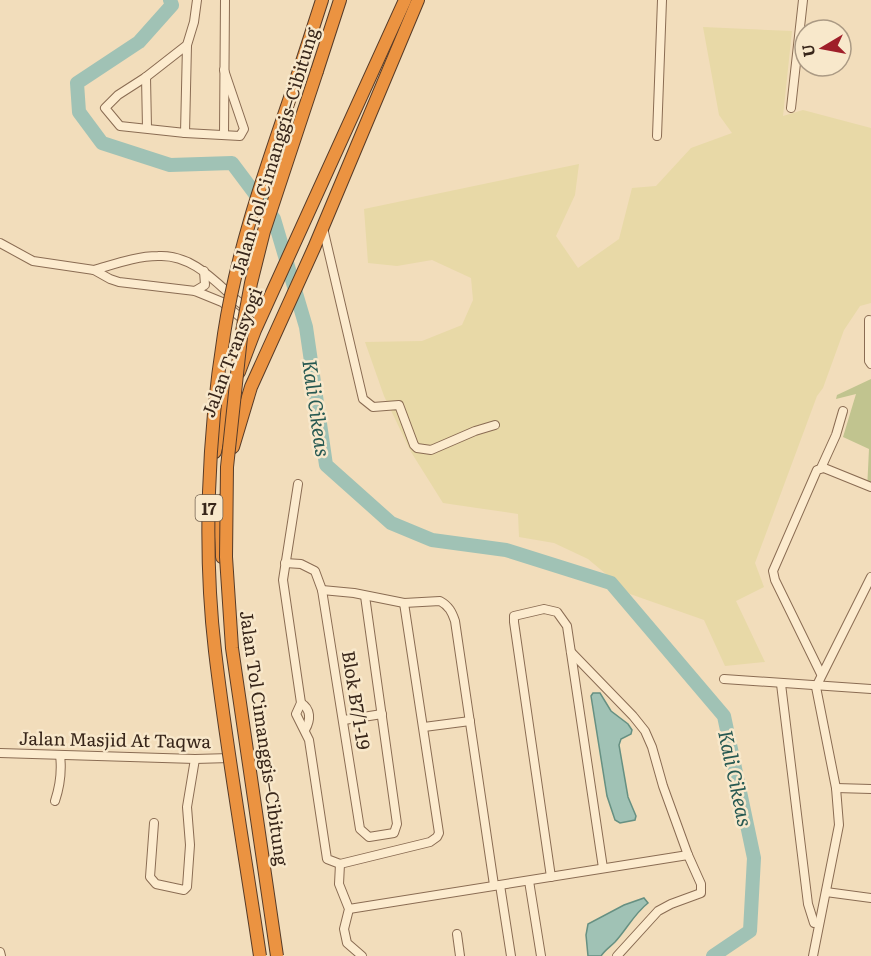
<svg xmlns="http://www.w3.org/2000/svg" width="871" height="956" viewBox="0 0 871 956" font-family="Literata,serif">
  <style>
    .farmland { fill: #e8d9a7 }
    .cemetery { fill: #c1c48f }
    .water { fill: #a0c2b5; stroke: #669082; stroke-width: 1.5 }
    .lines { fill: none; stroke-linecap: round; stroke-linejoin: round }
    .river { stroke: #a0c2b5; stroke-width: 14 }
    .minor-casing { stroke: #8a6c53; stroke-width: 10 }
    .highway-casing { stroke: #573b28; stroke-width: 14 }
    .minor { stroke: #fcebce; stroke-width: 8 }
    .highway { stroke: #eb9341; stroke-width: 12 }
    .highway-bridge-casing { stroke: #573b28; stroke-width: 14; stroke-linecap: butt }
    .highway-bridge { stroke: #eb9341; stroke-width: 12 }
    .labels { text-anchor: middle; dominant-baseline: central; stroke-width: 5; stroke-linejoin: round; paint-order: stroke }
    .shield { fill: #f8e8cb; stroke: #72604f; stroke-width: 1.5 }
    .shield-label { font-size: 16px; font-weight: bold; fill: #38261a }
    .street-label { font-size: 18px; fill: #38261a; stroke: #f8e8cb }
    .water-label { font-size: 20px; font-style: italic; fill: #275952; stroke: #f8e8cb }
  </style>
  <rect width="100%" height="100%" fill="#f2ddbb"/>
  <polygon class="farmland" points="703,27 792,31 783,116 803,110 871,128 871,303 860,306 844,330 823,388 817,396 755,563 764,587 736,601 765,662 725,666 704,620 630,594 588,559 554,543 519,537 518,514 443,503 411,452 384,396 365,342 422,341 462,325 473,300 471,278 432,260 397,266 368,263 364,209 579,164 575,195 556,236 578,268 619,239 632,188 656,186 691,148 732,133 719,115"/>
  <polygon class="cemetery" points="871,379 871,491 867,490 869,449 843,437 856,394 836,399 837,395"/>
  <g class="water">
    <polygon points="593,693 600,693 611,711 628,724 632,730 631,734 621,739 619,745 628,797 636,816 635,820 620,823 615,820 607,796 591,696"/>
    <path d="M644,898L648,903C634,914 627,929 615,942C610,947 605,950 601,956H588L586,935L588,924L624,905Z"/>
  </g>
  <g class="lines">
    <polyline class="river" points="170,0 172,5 139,42 77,83 79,112 102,143 170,165 232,163 274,219 306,327 326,465 391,523 432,540 506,550 611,583 724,716 754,858 750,931 713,956"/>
    <defs>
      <g id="minor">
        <polyline points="197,0 194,22 187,45 146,77 118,95 105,108 120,126 185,133 240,136 244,129 224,70"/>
        <polyline points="146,77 147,128"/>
        <polyline points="791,108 803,0"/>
        <polyline points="185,133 187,45"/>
        <polyline points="224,135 225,0"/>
        <polyline points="657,136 662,0"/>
        <polyline points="323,228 363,399 373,407 399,405 414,445 417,448 431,450 475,431 495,425"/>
        <polyline points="0,243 33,261 94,270 110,279 119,282 195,291 222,302 246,322"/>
        <path d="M94,270C115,264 137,256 158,256C190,254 213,279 234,298C242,305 252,311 261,317"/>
        <polyline points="195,291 205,285 204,271"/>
        <polyline points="869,320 869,361 871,364"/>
        <polyline points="821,468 836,435 843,411"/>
        <polyline points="298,484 283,580 301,703 296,714 309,740 327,859 340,864 339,884 349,909 344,929 347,943 362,956"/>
        <polyline points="285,563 301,564 315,571 322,590 360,829 369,837 394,833 397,824 365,596"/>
        <path d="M322,590L354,593L404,603L440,601C449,606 452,612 455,621L494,885"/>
        <polyline points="571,652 633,716 645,731 652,747 663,786 688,855 701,884 701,893 671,904 658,911 617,956"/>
        <polyline points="821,674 775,580 773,571 817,470 824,468 871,487"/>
        <polyline points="724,679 871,689"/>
        <polyline points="781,684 808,904 814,923"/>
        <path d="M301,703C311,709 311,720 305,730"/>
        <polyline points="344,720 382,714"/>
        <polyline points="424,727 470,721"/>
        <polyline points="0,753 195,759 230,758"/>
        <polyline points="836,788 871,789"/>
        <path d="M55,801C60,786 62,771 60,755"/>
        <polyline points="154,823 150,877 156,884 184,890 187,887 190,845 187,807 195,759"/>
        <polyline points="340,864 430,842 437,837 439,833 404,603"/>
        <polyline points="551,877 514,622 514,616 544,609 557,612 567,626 603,868"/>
        <polyline points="529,881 541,956"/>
        <polyline points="500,885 511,956"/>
        <polyline points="826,892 871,898"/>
        <polyline points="349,909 688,855"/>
        <polyline points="457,934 460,956"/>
        <polyline points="0,952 1,956"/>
        <polyline points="813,956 839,825 836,788 816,687 871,577"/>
      </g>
      <g id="highway">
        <polyline points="300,68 322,0"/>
        <polyline points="317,71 340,0"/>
        <polyline points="239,372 255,330 405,0"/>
        <polyline points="233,447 251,387 314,248 418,0"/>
        <polyline points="215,452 221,426 233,388"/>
        <polyline points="222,557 220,517 223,500"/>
      </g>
    </defs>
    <use href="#minor" class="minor-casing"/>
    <use href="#highway" class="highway-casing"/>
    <use href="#minor" class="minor"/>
    <use href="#highway" class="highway"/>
    <defs>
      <g id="highway-bridge">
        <path d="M260,956C245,854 227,753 215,651C203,548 208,436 224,334C238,242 271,155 300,68"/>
        <polyline points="277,956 232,648 226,557 227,467 241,337 251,283 264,231 317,71"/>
      </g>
    </defs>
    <use href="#highway-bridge" class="highway-bridge-casing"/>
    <use href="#highway-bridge" class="highway-bridge"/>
  </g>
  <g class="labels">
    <rect class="shield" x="195.5" y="495" width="27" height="26" rx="4.5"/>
    <g class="shield-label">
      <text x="209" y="508">17</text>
    </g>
    <g class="street-label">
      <text transform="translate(274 151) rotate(-73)">Jalan Tol Cimanggis–Cibitung</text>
      <text transform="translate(231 352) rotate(-69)">Jalan Transyogi</text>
      <text transform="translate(357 700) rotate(81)">Blok B7/1-19</text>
      <text transform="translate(265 738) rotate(82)">Jalan Tol Cimanggis–Cibitung</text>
      <text transform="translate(115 739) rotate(1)">Jalan Masjid At Taqwa</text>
    </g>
    <g class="water-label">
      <text transform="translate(318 408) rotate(82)">Kali Cikeas</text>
      <text transform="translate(737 778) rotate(78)">Kali Cikeas</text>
    </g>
  </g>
  <g transform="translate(823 48) rotate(260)"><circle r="28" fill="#f8e8cb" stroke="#ab9a84" stroke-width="1.5"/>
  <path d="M0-4.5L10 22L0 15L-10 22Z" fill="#9f1e29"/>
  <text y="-9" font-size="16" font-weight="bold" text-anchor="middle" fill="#38261a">U</text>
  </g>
</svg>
